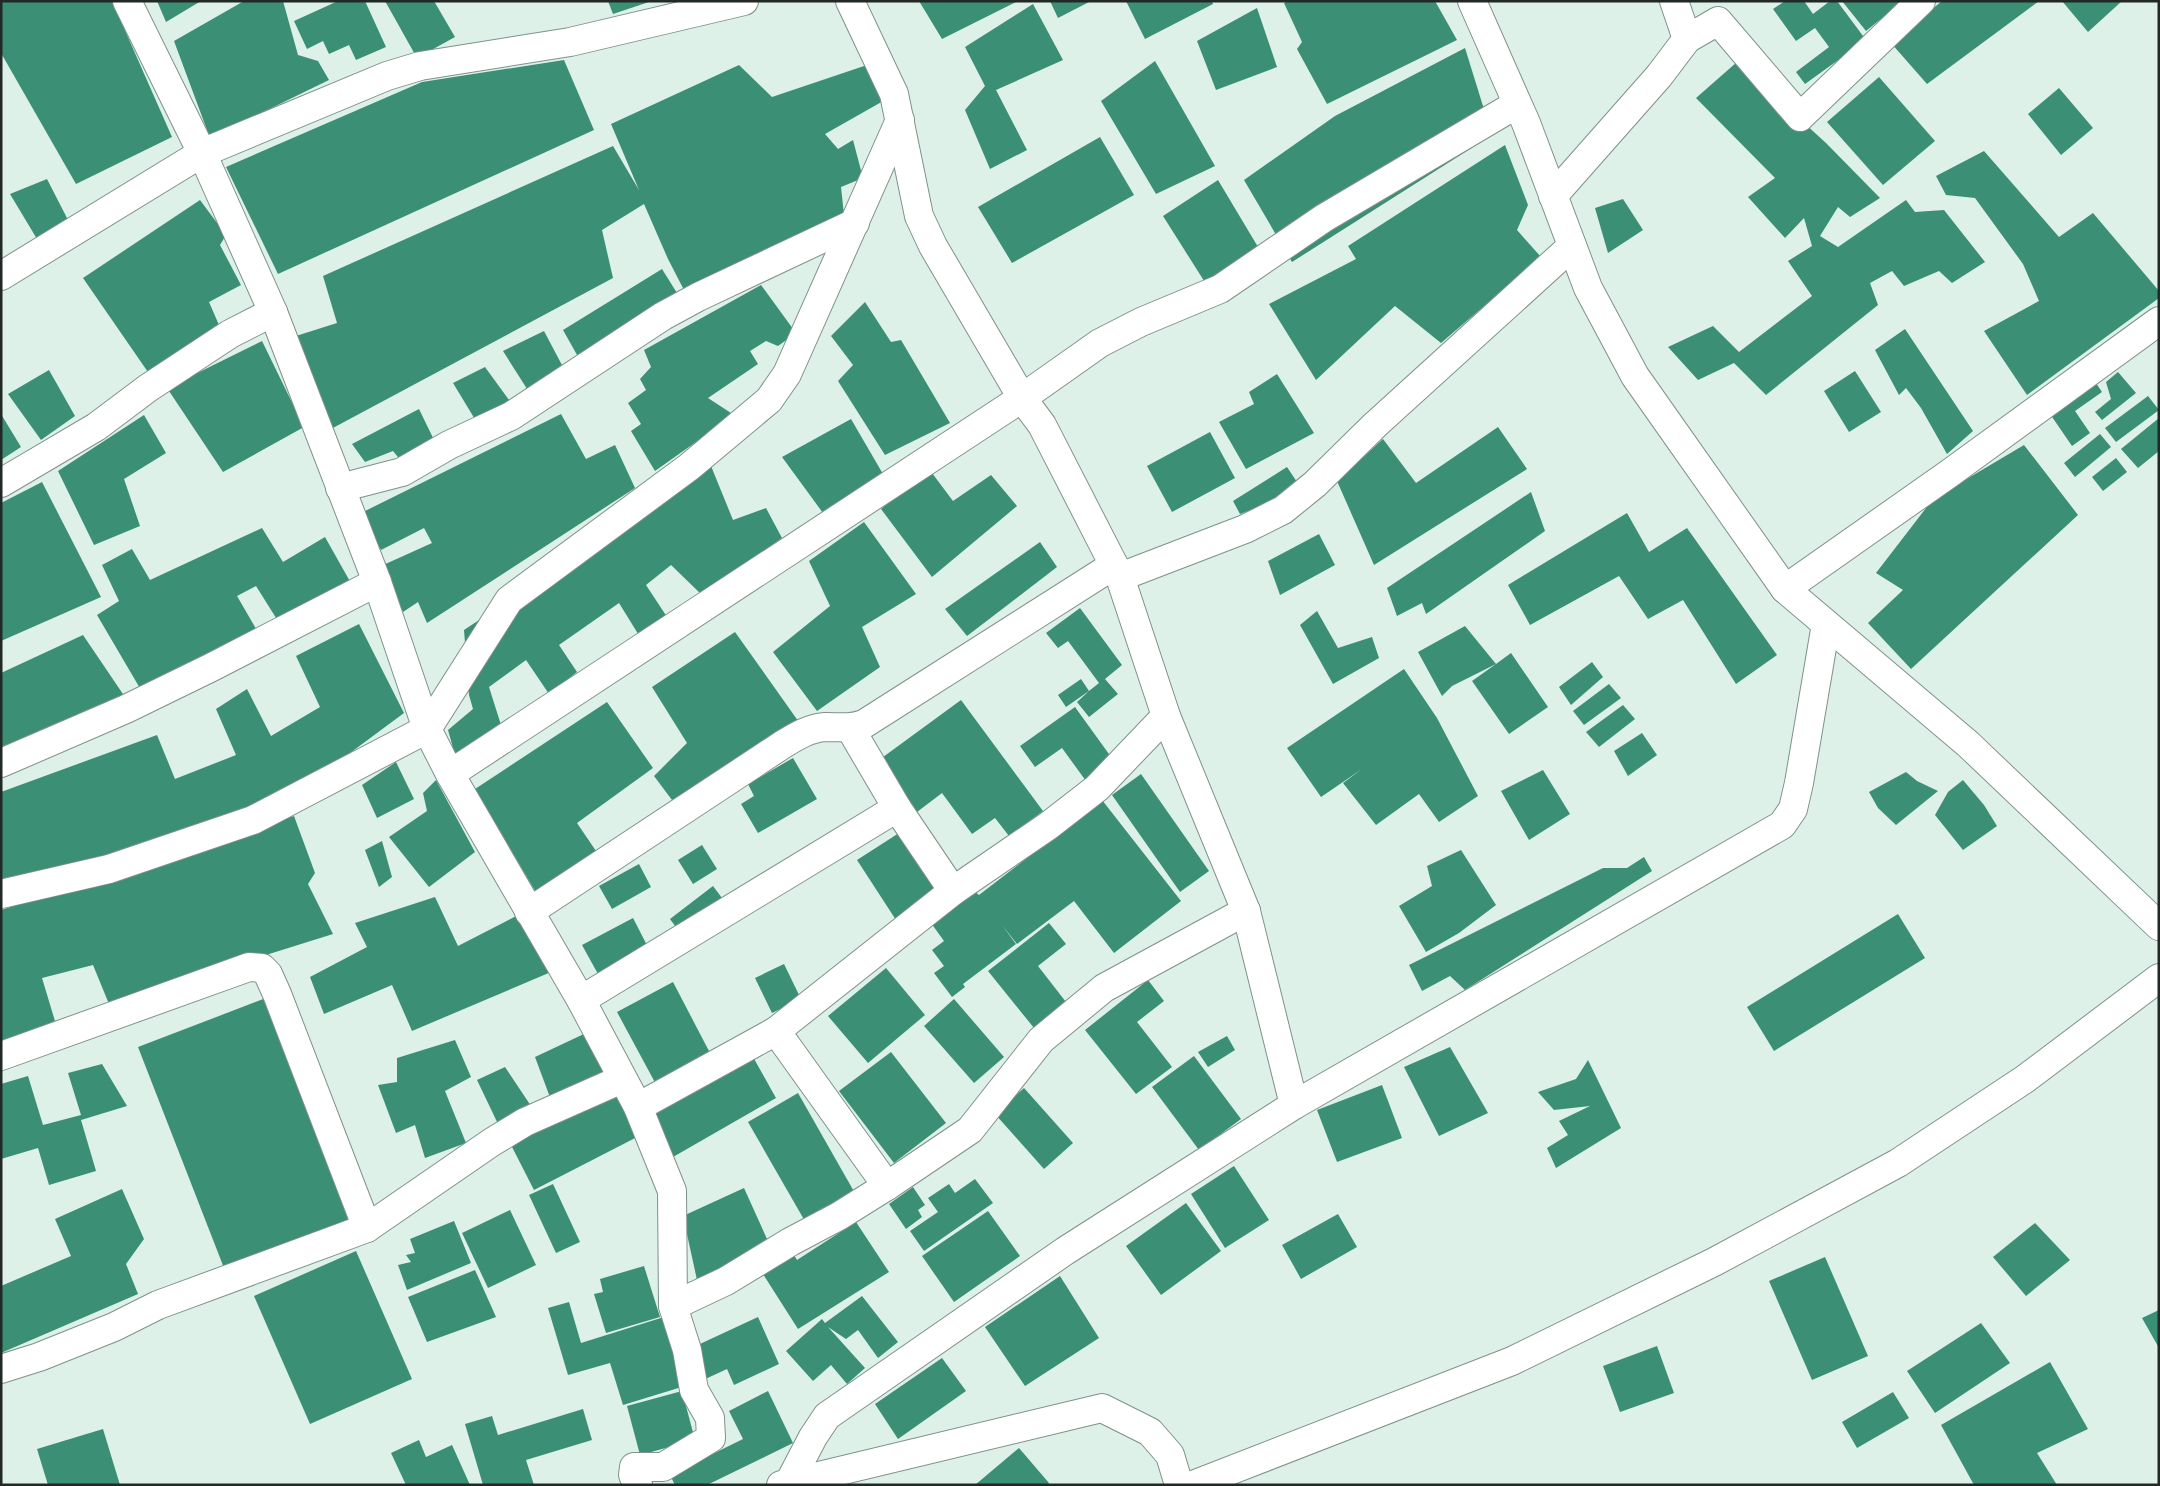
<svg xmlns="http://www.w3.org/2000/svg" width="2160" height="1486" viewBox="0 0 2160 1486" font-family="'Times New Roman',serif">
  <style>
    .building { fill: #3a8f75 }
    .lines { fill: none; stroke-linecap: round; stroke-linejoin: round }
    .street-casing { stroke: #7f918a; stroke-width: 30 }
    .secondary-casing { stroke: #7f918a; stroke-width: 30 }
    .street { stroke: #fff; stroke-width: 28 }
    .secondary { stroke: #fff; stroke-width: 28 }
  </style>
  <rect width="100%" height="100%" fill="#ddf1e9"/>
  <g class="building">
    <polygon points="1,1 112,1 172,137 76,184 1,53"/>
    <polygon points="157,1 201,1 166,22"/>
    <polygon points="244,1 283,1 298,55 318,61 329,80 210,138 174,41"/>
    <polygon points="338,1 365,1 386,47 356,60 349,45 329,54 323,41 307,49 294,21"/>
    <polygon points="385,1 434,1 455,37 417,58"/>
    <polygon points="608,1 649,1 649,2 613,14"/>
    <polygon points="919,1 1018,1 942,39"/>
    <polygon points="1050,1 1091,1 1058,18"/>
    <polygon points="1126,1 1212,1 1213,4 1145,39"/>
    <polygon points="1288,1 1435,1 1457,40 1327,104 1297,49 1302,42 1284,3"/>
    <polygon points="1785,1 1804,1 1813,14 1830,1 1837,1 1866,40 1805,84 1796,72 1829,47 1815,28 1796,41 1773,9"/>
    <polygon points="1842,1 1903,1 1866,31"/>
    <polygon points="1942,1 2039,1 1927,84 1891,43"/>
    <polygon points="2062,1 2122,1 2088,32"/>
    <polygon points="1033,4 1063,60 996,90 1027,150 990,169 965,110 985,86 965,47"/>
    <polygon points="1257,8 1277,67 1216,90 1197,41"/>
    <polygon points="1465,48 1492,135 1292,262 1244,180 1335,116"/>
    <polygon points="564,60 594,130 278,274 226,167 422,82"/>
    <polygon points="1155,61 1215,166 1156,194 1101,101"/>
    <polygon points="1737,62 1826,143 1880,198 1850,217 1838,207 1820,236 1838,247 1906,200 1915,212 1944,210 1985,262 1952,283 1939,271 1904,286 1892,271 1870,283 1878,305 1766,395 1734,363 1698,380 1668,347 1713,326 1739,352 1812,296 1788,261 1812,246 1804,218 1785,238 1748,197 1775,178 1696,98"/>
    <polygon points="739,65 772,97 867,65 885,100 825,134 838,149 853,140 863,178 841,187 844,215 684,290 668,259 644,204 602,230 613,278 331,429 296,336 337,323 323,276 613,146 639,190 611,124"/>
    <polygon points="1879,77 1935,141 1883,185 1827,122"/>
    <polygon points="2059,88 2093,128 2061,155 2028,114"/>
    <polygon points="1100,137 1134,195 1012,263 978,207"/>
    <polygon points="1505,145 1528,205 1517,230 1541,257 1441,343 1395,306 1316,380 1269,304 1356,259 1348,246"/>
    <polygon points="1984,151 2059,237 2093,213 2159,291 2159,298 2027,395 1984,331 2039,301 2023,264 1975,198 1946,195 1936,176"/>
    <polygon points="47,179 68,220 37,239 10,194"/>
    <polygon points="1218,180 1264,257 1206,284 1163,216"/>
    <polygon points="1623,199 1643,230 1608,253 1595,208"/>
    <polygon points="200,200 226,235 220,245 241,285 209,302 219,325 150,375 83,278"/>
    <polygon points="662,269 677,293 581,362 563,330"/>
    <polygon points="761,285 796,333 778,346 766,341 750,351 758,364 708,398 734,415 655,471 631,431 641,424 628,403 646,390 640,379 651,367 644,350"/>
    <polygon points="865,302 891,342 901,340 950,423 885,455 838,381 853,365 831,336"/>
    <polygon points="1905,329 1973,431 1947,454 1921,408 1906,388 1899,395 1875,350"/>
    <polygon points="544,331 563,367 529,392 503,351"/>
    <polygon points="262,341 304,427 223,472 167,388"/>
    <polygon points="485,367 509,400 476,421 453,383"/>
    <polygon points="49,370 75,416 41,440 8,394"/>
    <polygon points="1855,371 1881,412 1849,432 1824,391"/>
    <polygon points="2118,372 2136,393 2102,420 2095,412 2111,399 2106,382"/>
    <polygon points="1277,374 1314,433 1246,469 1219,422 1254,404 1249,392"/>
    <polygon points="2094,380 2102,392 2075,411 2090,433 2072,446 2048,411"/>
    <polygon points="2148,396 2159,410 2116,442 2105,428"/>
    <polygon points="419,409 435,442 402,462 393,451 365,462 352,444"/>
    <polygon points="1,414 21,447 1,460"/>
    <polygon points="561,414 586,459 615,445 635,488 427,623 418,602 403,612 381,566 432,543 424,528 381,550 361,513"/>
    <polygon points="144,415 166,453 124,479 140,526 94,545 58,471"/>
    <polygon points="2159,418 2159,451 2138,468 2121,449"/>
    <polygon points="851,419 883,474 823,513 782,457"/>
    <polygon points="1498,427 1527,469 1374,565 1337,481 1383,439 1416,483"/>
    <polygon points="1210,432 1235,478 1172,512 1147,466"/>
    <polygon points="2100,434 2111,447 2075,477 2064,463"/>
    <polygon points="2024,445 2078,515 1911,669 1868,623 1903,590 1876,573 1933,499"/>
    <polygon points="2116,458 2127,472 2103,491 2092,477"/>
    <polygon points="711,466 733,520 766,508 782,538 702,595 671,565 646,585 669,620 640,637 619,603 559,645 577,672 549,694 526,660 489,687 501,725 455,755 448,730 473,709 469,695 464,630"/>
    <polygon points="1287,467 1297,482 1273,502 1240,514 1233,501"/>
    <polygon points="929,469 953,501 991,475 1017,506 932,577 881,509"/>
    <polygon points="42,482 101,597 1,641 1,503"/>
    <polygon points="1531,492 1545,531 1426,614 1422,603 1397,616 1387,588"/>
    <polygon points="1627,513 1649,552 1687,528 1777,655 1736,684 1683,600 1648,619 1619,576 1530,625 1508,585"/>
    <polygon points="864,522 916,594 862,627 880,667 817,711 773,652 830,606 809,561"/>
    <polygon points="262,528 283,562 325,537 352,585 278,621 256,586 237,596 259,634 141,690 97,615 119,601 102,565 132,549 150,580"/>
    <polygon points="1319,534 1335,565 1280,595 1268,561"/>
    <polygon points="1040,542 1057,567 967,636 945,609"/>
    <polygon points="1080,608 1122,665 1105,679 1118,694 1089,717 1077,702 1089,691 1066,707 1058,695 1081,679 1089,691 1099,683 1068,641 1058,648 1046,633"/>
    <polygon points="1317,611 1338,648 1372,637 1379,658 1333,684 1300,625"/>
    <polygon points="359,624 404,713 350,753 239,814 95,863 1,882 1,792 157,735 175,779 236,755 216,709 247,689 271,736 320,707 296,656"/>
    <polygon points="1465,626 1496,664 1511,653 1548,707 1509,734 1472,681 1496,664 1452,686 1442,696 1418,652"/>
    <polygon points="735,632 801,725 672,800 654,776 687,743 652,687"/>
    <polygon points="83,635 127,700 1,753 1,673"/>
    <polygon points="1592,662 1603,677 1571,705 1559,687"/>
    <polygon points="1404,669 1437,718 1478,796 1439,822 1419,794 1376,825 1343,783 1362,769 1321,797 1287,748"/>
    <polygon points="1609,684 1621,698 1584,725 1573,711"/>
    <polygon points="961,700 1043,811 1009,836 995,818 972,834 942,793 917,812 879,760"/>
    <polygon points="607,702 653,768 577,823 596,851 538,896 475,789"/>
    <polygon points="1623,705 1635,719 1599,747 1586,732"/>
    <polygon points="1075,707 1114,761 1086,781 1062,748 1035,767 1020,746"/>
    <polygon points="1642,733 1657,755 1628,776 1614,751"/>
    <polygon points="793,758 817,799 758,833 741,804 754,796 748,784"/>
    <polygon points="396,762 414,799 377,818 362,785"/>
    <polygon points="1543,770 1570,814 1529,840 1501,791"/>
    <polygon points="1906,772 1917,781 1938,791 1896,825 1878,808 1869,792"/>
    <polygon points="1141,774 1209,871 1180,892 1112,795"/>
    <polygon points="436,780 475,852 429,887 389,837 427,811 423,793"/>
    <polygon points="1963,780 1984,805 1997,826 1963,850 1935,815 1948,792"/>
    <polygon points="1102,800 1181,901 1114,953 1074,901 1017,944 1002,925 1016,944 963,984 965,987 952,997 934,973 944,966 932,950 944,941 931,923 974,891 979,895"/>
    <polygon points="294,816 315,873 308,884 333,934 109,1004 93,965 42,978 55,1021 1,1043 1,910"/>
    <polygon points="899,833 938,892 896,920 857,860"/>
    <polygon points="382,841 392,877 379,887 365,850"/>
    <polygon points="702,845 717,869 693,884 678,860"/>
    <polygon points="1461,850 1496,905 1459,933 1426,952 1399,906 1432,886 1427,866"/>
    <polygon points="1644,857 1652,871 1465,990 1450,976 1422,991 1409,965 1603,868 1627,868"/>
    <polygon points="639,864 651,887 612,909 599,886"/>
    <polygon points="713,886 725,902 681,934 670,919"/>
    <polygon points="435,897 458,946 520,914 551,972 412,1031 392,985 324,1014 310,977 367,947 355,923"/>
    <polygon points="1898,914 1925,958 1774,1051 1747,1007"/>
    <polygon points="633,918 652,955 598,974 582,945"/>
    <polygon points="1049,923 1066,944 1038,966 1066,1002 1034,1028 988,971"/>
    <polygon points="784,964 801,999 772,1013 755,978"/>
    <polygon points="886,968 925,1015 868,1063 828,1016"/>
    <polygon points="1148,980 1164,1001 1137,1022 1172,1067 1136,1094 1085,1030"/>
    <polygon points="673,982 710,1053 658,1088 617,1012"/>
    <polygon points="266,998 352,1218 224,1268 138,1047"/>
    <polygon points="954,999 1004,1057 974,1083 924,1026"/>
    <polygon points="586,1033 611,1070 551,1100 535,1057"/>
    <polygon points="1227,1036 1235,1050 1208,1067 1198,1052"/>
    <polygon points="455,1040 471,1077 445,1091 466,1143 425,1158 415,1125 396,1133 378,1085 397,1082 397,1058"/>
    <polygon points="1450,1047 1488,1113 1439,1136 1404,1067"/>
    <polygon points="891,1052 946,1123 894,1163 839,1091"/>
    <polygon points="1194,1056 1241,1119 1199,1150 1152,1087"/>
    <polygon points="753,1057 776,1098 673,1157 649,1116"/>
    <polygon points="1588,1060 1621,1128 1556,1168 1547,1148 1568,1135 1559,1121 1590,1106 1554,1110 1538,1092 1576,1079"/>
    <polygon points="102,1064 127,1106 81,1120 96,1171 49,1185 38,1148 1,1159 1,1084 28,1076 43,1125 81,1115 68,1073"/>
    <polygon points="505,1067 531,1106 499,1126 477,1080"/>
    <polygon points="1382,1085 1402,1138 1337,1162 1317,1110"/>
    <polygon points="1024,1088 1073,1143 1044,1169 995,1114"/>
    <polygon points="618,1089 641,1135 534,1190 510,1143"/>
    <polygon points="798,1093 856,1195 806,1223 748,1122"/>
    <polygon points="1234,1166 1269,1220 1225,1248 1191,1194"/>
    <polygon points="975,1179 993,1203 924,1251 910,1231 938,1212 928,1198 949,1184 955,1193"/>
    <polygon points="553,1184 580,1242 556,1253 529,1195"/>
    <polygon points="913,1187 925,1205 918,1210 922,1217 906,1229 889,1204"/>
    <polygon points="744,1188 767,1239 722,1268 697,1280 683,1216"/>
    <polygon points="122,1189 144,1239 126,1264 138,1294 1,1353 1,1286 71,1256 55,1219"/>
    <polygon points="1186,1203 1221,1251 1161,1295 1126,1246"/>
    <polygon points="510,1210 536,1265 488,1288 462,1233"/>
    <polygon points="988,1211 1020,1256 954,1302 922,1256"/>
    <polygon points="1338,1214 1357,1247 1301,1279 1282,1245"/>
    <polygon points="454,1221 471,1263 407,1290 398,1265 411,1262 406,1255 415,1253 410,1239"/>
    <polygon points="856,1222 889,1272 798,1329 761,1271 792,1252 797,1260"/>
    <polygon points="2035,1223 2070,1260 2026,1296 1993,1257"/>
    <polygon points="356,1251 412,1379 310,1424 254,1296"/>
    <polygon points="1825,1257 1868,1356 1812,1380 1769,1281"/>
    <polygon points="644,1266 660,1317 606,1333 594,1294 603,1292 600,1279"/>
    <polygon points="475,1270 496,1317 427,1342 408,1297"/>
    <polygon points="1060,1276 1099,1338 1025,1386 985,1327"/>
    <polygon points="862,1296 898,1342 878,1358 858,1330 846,1339 828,1327 865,1368 847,1384 831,1365 813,1381 786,1351 822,1319 825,1323"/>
    <polygon points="569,1302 581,1343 664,1317 685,1386 623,1405 610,1363 568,1375 548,1308"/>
    <polygon points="2159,1310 2159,1348 2142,1318"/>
    <polygon points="758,1317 779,1364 734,1385 727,1369 701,1381 687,1350"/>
    <polygon points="1981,1323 2010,1363 1935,1413 1907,1371"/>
    <polygon points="1657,1346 1674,1393 1620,1412 1603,1366"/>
    <polygon points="942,1358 966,1391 898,1439 875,1404"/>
    <polygon points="2050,1362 2088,1429 2037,1453 2057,1485 1974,1485 1941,1425"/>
    <polygon points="682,1391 695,1440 640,1455 627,1406"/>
    <polygon points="768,1391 793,1443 707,1485 675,1485 670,1475 743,1439 729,1411"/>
    <polygon points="1893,1392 1909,1418 1857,1448 1842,1422"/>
    <polygon points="583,1409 592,1440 526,1460 534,1485 483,1485 465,1424 492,1416 498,1435"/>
    <polygon points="103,1429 120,1485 48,1485 37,1449"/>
    <polygon points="419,1440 426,1457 452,1445 470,1485 406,1485 391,1453"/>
    <polygon points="1019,1448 1049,1483 1047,1485 975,1485"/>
  </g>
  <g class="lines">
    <defs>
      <g id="street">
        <polyline points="127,1 202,153 273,312 377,582 427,729 450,774 581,1000 638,1107 672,1191 673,1306 687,1350 694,1390 710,1418 711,1438 663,1467 634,1467 633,1475 638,1485"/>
        <polyline points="850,1 894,94 919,216 933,246 1022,398 1042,425 1120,577 1166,716 1246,911 1294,1105"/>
        <polyline points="1674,1 1687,39"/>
        <polyline points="1553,196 1659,76 1687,39 1718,21 1800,117 1921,1"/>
        <polyline points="1,276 202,153 387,76 420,66 570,42 744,1"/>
        <polyline points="1,483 96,427 148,388 230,334 273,312"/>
        <polyline points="340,488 402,472 449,445 511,416 663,316 698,297 855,223"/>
        <polyline points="1120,577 1245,529 1283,510 1315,484 1375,425 1572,246"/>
        <polyline points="1785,589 1950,473 2159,321"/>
        <polyline points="850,728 897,808 953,891"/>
        <polyline points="1,763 126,709 212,667 377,582"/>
        <polyline points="450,774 1022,398 1100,343 1141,322 1220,289 1324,218 1517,104"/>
        <polyline points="1,894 109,869 253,820 427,729 509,600 689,467 769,400 787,374 900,120"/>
        <path d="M529,912L782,745C795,737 809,728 825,727C840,727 849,729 864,724L1114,565"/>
        <polyline points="581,1000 897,808"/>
        <polyline points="776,1031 887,1186"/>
        <polyline points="1,1056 249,967 262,968 268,974 277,994 367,1228"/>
        <polyline points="638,1107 776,1031 953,891 1048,826 1097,788 1166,716"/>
        <polyline points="673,1306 726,1281 790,1242 839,1216 887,1186 970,1130 1041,1040 1104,988 1246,911"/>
        <polyline points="1,1369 39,1357 114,1327 158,1305 367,1228 492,1142 525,1122 622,1079"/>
        <polyline points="789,1483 813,1437 827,1416 1065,1251 1294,1105 1782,825 1793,809 1799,783 1826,624"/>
        <polyline points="781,1485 1102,1408 1150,1432 1170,1455 1179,1485"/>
        <polyline points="1193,1485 1512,1361 1714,1262 1898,1163 2025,1079 2159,978"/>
      </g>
      <polyline id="secondary" points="1472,1 1526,123 1588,288 1635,376 1785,589 1968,744 2159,926"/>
    </defs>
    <use href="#street" class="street-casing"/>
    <use href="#secondary" class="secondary-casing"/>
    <use href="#street" class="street"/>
    <use href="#secondary" class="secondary"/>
  </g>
  <rect width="2160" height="1486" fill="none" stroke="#212825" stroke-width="5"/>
</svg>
